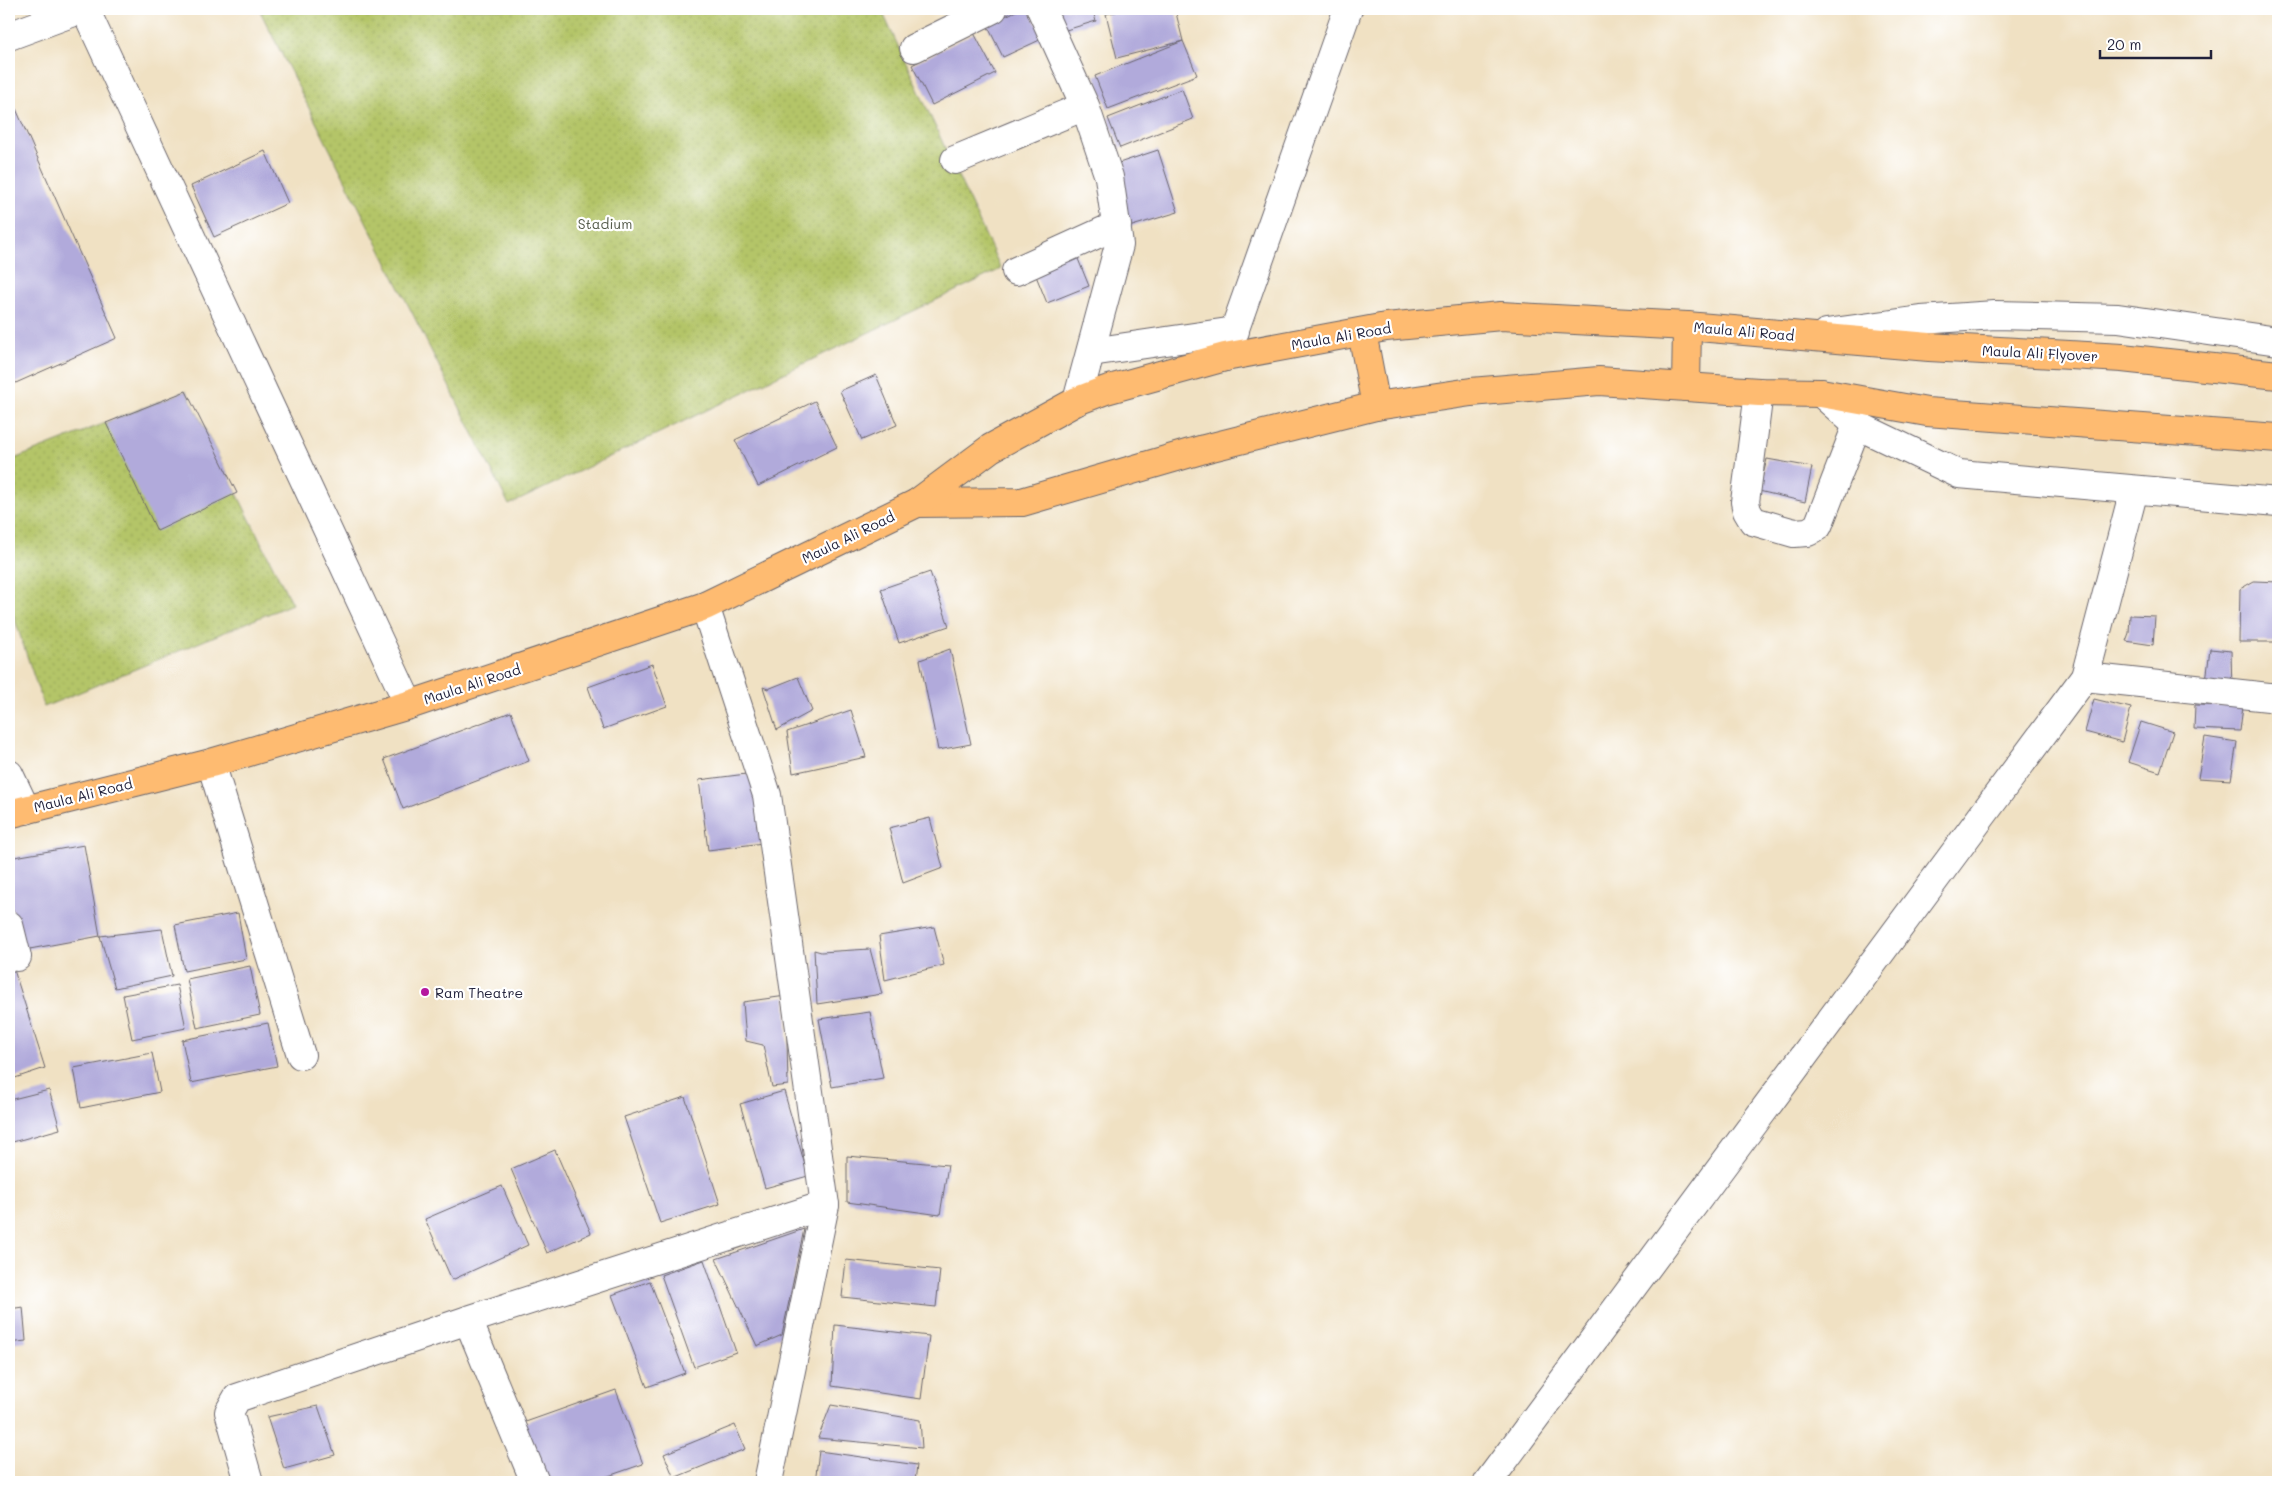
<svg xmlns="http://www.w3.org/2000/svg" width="2287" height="1491" viewBox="0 0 2287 1491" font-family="Mali,sans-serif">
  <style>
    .green { fill: url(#green-dots); stroke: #6b7452 }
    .building { fill: #b1aadb }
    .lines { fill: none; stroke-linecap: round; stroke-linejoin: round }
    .minor-casing { stroke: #6a656b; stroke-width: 30 }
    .major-casing { stroke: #6a656b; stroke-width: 30 }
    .minor { stroke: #fff; stroke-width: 28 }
    .major { stroke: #febb71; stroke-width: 28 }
    .poi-dot { fill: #b5179e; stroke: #fff; stroke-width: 2 }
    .labels { text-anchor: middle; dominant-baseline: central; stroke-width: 4.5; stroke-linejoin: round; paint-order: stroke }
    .park-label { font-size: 14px; fill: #555b4b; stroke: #fff }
    .street-label { font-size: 14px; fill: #22223b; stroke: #fff }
    .poi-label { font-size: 14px; fill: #22223b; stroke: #fff; text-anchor: start }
  </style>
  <defs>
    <pattern id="green-dots" width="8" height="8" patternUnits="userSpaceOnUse" patternTransform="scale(1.25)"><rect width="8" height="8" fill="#b4c568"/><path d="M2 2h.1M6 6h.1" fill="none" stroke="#9aa95b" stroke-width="1.8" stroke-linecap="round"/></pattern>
  </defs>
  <rect width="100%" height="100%" fill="#fff"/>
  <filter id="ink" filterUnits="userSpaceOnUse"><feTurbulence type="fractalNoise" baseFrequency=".02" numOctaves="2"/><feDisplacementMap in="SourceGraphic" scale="10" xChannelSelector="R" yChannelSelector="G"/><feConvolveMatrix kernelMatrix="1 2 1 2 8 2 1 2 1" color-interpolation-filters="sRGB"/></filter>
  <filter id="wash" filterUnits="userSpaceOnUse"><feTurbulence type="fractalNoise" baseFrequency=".0096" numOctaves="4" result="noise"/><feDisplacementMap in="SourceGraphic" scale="20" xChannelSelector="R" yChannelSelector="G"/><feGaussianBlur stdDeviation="1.12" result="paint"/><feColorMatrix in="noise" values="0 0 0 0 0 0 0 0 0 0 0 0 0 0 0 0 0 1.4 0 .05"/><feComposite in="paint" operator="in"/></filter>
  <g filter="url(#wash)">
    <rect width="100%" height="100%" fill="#f0e1c3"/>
    <g class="green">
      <polygon points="259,9 881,9 1001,269 509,505"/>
      <polygon points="186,391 292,604 44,707 9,602 9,461"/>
    </g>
    <g id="blocks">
      <g class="building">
        <polygon points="1020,9 1029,9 1044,38 1003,57 987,25"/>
        <polygon points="1049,9 1092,9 1096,21 1056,33"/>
        <polygon points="1128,9 1175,9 1183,41 1197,75 1108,109 1095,76 1183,41 1117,58 1106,14"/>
        <polygon points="974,33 995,73 932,105 912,65"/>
        <polygon points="1182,89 1193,119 1120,148 1108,118"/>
        <polygon points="9,93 117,338 9,386"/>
        <polygon points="1158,150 1178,212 1129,227 1110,166"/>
        <polygon points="265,151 288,203 214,237 191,186"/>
        <polygon points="1074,249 1089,286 1047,303 1032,266"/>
        <polygon points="876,375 897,425 862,440 840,391"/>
        <polygon points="186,391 237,493 157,531 106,423"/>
        <polygon points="815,401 837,447 758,486 735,440"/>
        <polygon points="1767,459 1812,467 1805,502 1759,491"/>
        <polygon points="930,572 949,626 899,643 881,589"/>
        <polygon points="2254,581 2278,582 2278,642 2239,642 2240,589"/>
        <polygon points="2130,615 2155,616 2153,645 2126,641 2129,633"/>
        <polygon points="950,649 971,744 938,750 920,660"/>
        <polygon points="2210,649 2231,651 2232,692 2205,689"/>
        <polygon points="652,664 667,706 603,729 588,687"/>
        <polygon points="798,677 812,711 777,730 763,687 768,689"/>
        <polygon points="2094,699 2131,708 2122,742 2085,732"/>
        <polygon points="2195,705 2243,706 2240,731 2194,729"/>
        <polygon points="851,710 866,757 793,773 787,732"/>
        <polygon points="511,712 529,761 403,809 384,759"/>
        <polygon points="2141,722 2173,732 2160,772 2128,762"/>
        <polygon points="2205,737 2237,742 2231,780 2198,778"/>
        <polygon points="754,773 763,843 708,850 699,780"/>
        <polygon points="930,818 943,868 903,883 889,828"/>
        <polygon points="84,845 100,936 162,929 172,976 115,988 100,936 19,951 9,891 9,858"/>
        <polygon points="238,913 246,959 184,971 175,925"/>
        <polygon points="934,927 944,965 885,980 879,936"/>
        <polygon points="870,949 882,994 817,1004 814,950 821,952"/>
        <polygon points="9,954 45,1068 9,1080"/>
        <polygon points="250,966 260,1015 197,1028 187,979"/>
        <polygon points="177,985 186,1028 132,1039 123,995"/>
        <polygon points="786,996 788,1085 772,1087 763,1045 746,1041 743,1002"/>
        <polygon points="870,1012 883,1078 832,1087 819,1019"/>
        <polygon points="268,1023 277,1066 191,1083 182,1040"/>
        <polygon points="152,1053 160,1092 81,1108 74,1068"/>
        <polygon points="49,1090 60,1129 9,1143 9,1100"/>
        <polygon points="784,1091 808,1176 765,1188 740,1104"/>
        <polygon points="685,1097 720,1204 660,1223 624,1117"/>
        <polygon points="555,1150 591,1233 547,1253 511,1169"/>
        <polygon points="847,1156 948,1165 940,1215 847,1202"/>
        <polygon points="502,1186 528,1245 452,1280 425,1219"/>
        <polygon points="804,1229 782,1335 757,1346 716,1259"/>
        <polygon points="704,1260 736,1352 694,1367 661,1275"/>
        <polygon points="846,1260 940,1270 936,1307 842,1297"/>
        <polygon points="650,1281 685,1373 647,1387 612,1295"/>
        <polygon points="23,1307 26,1341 9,1343 9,1309"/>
        <polygon points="835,1325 929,1336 921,1399 832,1386"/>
        <polygon points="616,1390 643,1464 591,1482 540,1482 520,1424"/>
        <polygon points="831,1405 920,1420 922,1448 818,1438"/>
        <polygon points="318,1406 335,1455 284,1469 267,1417"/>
        <polygon points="735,1425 745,1449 674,1478 664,1454"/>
        <polygon points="819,1451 917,1465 915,1482 815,1482"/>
      </g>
    </g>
  </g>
  <g filter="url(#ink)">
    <use href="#blocks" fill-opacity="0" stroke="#6a656b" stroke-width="1"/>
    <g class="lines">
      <defs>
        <g id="minor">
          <polyline points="85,9 409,705"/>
          <polyline points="1041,9 1085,106 1109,177 1119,245 1077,401"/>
          <polyline points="9,36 82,9"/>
          <polyline points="914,48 993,9"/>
          <polyline points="955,160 1085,106"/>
          <polyline points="1016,271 1117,225"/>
          <polyline points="1826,333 1921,320 1995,315 2118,318 2278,341"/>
          <polyline points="1091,352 1235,331"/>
          <polyline points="1225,357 1348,9"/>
          <polyline points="1759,392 1745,502 1747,511 1753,521 1794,533 1808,532 1818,526 1857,425"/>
          <polyline points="1821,393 1857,425 1959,474 2278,502"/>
          <polyline points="705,606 767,795 825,1205 768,1482"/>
          <polyline points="2085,677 2278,698"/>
          <polyline points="211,763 301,1055"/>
          <polyline points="9,774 26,810"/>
          <polyline points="9,925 17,957"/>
          <polyline points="468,1320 535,1482"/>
          <polyline points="249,1482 229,1412 237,1398 468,1320 825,1205"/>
          <polyline points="1488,1482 2085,677 2134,490"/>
        </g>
        <g id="major">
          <polyline points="1362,332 1376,406"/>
          <polyline points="1686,387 1687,326"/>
          <polyline points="917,503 1022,502 1204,449 1376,406 1471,392 1599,381 1759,392 1821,393 1927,412 2278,438"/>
          <polyline points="9,814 211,763 409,705 705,606 917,503 991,448 1077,401 1106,390 1225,357 1386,327 1501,316 1687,326 1929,347 2122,358 2278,375"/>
        </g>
      </defs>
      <use href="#minor" class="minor-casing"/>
      <use href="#major" class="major-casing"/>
      <use href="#minor" class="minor"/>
      <use href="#major" class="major"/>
    </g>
  </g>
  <circle class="poi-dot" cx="425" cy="992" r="5"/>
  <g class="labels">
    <g class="park-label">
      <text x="605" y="223">Stadium</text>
    </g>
    <g class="street-label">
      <text transform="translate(1744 331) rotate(5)">Maula Ali Road</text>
      <text transform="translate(1341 336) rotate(-10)">Maula Ali Road</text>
      <text transform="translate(2040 353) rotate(3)">Maula Ali Flyover</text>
      <text transform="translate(848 537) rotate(-26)">Maula Ali Road</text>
      <text transform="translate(472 684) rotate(-18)">Maula Ali Road</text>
      <text transform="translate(83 795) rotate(-14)">Maula Ali Road</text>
    </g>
    <g class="poi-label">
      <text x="435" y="992">Ram Theatre</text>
    </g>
  </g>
  <rect width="2287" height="1491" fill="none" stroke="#fff" stroke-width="30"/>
  <path d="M2100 50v8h111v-8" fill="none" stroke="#22223b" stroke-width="2.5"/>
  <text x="2107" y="50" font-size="15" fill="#22223b" stroke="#ffffff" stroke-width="4" paint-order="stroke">20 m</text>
</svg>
